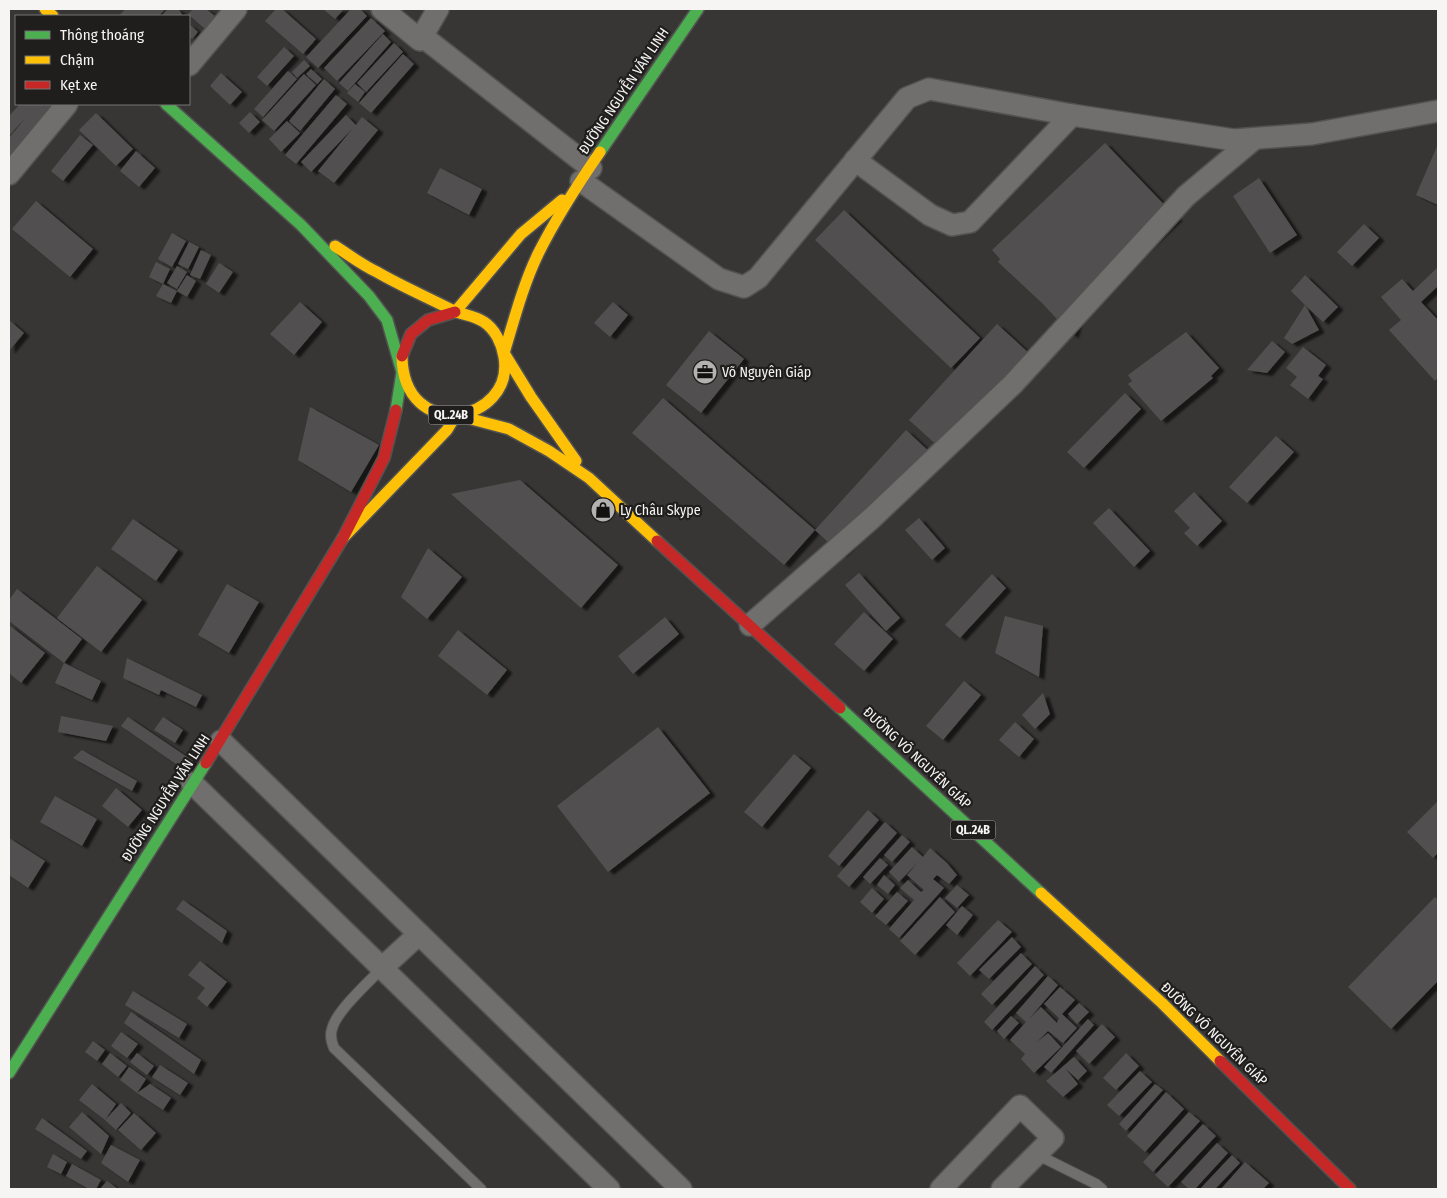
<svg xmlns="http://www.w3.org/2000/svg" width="1447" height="1198" viewBox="0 0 1447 1198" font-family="'Fira Sans Condensed',sans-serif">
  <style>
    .building { fill: #51504f; filter: url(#shadow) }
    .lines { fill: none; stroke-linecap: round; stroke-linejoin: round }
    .lane-casing { stroke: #525251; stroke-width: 12 }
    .street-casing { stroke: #525251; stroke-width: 24 }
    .fast-casing { stroke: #525251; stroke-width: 14 }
    .slow-casing { stroke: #525251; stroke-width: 14 }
    .jam-casing { stroke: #525251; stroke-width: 14 }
    .lane { stroke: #706f6e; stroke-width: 10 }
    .street { stroke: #706f6e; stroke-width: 21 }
    .fast { stroke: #4caf50; stroke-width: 11 }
    .slow { stroke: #ffc107; stroke-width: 11 }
    .jam { stroke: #c62828; stroke-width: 11 }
    .labels { text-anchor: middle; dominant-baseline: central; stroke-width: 4.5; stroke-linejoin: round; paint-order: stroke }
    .shield { fill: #1f1e1d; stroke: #b6b4b3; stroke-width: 1 }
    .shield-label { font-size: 12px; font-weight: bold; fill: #f6f5f3 }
    .street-label { font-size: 14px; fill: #f6f5f3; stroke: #1f1e1d }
    .poi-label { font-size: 14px; fill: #f6f5f3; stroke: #1f1e1d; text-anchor: start }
  </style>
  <defs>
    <filter id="shadow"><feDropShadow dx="5.5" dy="3" stdDeviation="1" flood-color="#0009"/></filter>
  </defs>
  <rect width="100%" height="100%" fill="#373635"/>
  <g class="building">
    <polygon points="125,9 165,9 159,16 119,16"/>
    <polygon points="168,9 178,9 182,14 180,16 161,16"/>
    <polygon points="193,9 206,9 215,16 205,29 188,14"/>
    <polygon points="276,9 282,9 316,39 303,54 265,21"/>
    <polygon points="323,9 344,9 335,19"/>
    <polygon points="351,9 360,9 367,16 318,68 306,57"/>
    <polygon points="371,18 385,31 337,81 324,68"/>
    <polygon points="189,24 198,32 192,39 189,36"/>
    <polygon points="383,34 391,42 348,91 339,83"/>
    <polygon points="394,43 403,52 366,92 357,83"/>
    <polygon points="284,47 294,56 267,86 257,77"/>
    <polygon points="403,54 414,64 371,113 359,103"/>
    <polygon points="304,60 310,66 297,78 292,72"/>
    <polygon points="311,69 322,79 317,84 306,74"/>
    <polygon points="288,71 297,79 263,117 254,109"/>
    <polygon points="221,73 242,92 230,105 210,86"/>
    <polygon points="304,74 316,85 274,131 262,120"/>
    <polygon points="324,79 335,89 300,131 289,121"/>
    <polygon points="355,84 365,92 358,102 347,93"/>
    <polygon points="336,95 347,104 296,164 285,155"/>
    <polygon points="20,104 60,104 9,168 9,138 26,117 9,136 9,116"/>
    <polygon points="250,112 260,122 249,133 239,123"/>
    <polygon points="96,113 133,149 116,166 79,130"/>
    <polygon points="346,115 356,125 362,117 378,130 334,183 318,171 353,128 311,172 301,162"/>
    <polygon points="287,121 300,133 281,152 269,139"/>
    <polygon points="80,135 93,145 63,181 51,171"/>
    <polygon points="1105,143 1177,218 1080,309 1073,336 1042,303 998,262 1000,259 992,250"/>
    <polygon points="1438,144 1438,205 1416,195"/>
    <polygon points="136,151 155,168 139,187 120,171"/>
    <polygon points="440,168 482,189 469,215 427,193"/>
    <polygon points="1259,178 1297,235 1270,253 1233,196"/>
    <polygon points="36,201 93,249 70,277 12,229"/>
    <polygon points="844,210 980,338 951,368 815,240"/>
    <polygon points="1364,224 1379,238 1352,266 1337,252"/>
    <polygon points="172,233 186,241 172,267 158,259"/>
    <polygon points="189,242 199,247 188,269 178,264"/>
    <polygon points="201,250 211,255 200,279 190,275"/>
    <polygon points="156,262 170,269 163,284 149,277"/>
    <polygon points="219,263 233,272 219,293 206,284"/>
    <polygon points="177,266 187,272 177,289 167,283"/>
    <polygon points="1438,267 1438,286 1421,302 1438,320 1438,378 1435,381 1389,330 1401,320 1381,297 1402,279 1413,291"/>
    <polygon points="187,275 196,281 187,297 177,291 171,303 156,296 163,284 177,291"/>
    <polygon points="1305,275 1338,307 1323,322 1305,305 1319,330 1292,344 1284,338 1305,305 1291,291"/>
    <polygon points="300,302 322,322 294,355 270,334"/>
    <polygon points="613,302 628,315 610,337 594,323"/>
    <polygon points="9,320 24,333 9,351"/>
    <polygon points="997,324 1030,354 941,449 909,420"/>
    <polygon points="709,331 744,359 701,413 666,385"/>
    <polygon points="1186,332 1219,368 1211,376 1213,378 1161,421 1128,384 1132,381 1128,375"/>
    <polygon points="1272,341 1285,352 1267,373 1247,370"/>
    <polygon points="1303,347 1326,365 1318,376 1323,379 1308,399 1290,385 1297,377 1286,368"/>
    <polygon points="1125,393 1141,409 1084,468 1067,452"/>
    <polygon points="663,398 815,530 906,430 933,455 841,554 815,530 784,565 632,433"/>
    <polygon points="310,407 379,445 351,492 298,460"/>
    <polygon points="1276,436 1294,452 1247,503 1229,487"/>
    <polygon points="520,480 618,565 581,608 451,494"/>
    <polygon points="1194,492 1222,521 1197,546 1184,533 1190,528 1174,511"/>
    <polygon points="1109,508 1150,551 1134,567 1093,523"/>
    <polygon points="919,518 945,548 932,560 905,530"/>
    <polygon points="133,519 178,550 156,581 111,549"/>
    <polygon points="428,548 462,577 427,619 401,597"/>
    <polygon points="97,566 142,600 101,652 57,618"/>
    <polygon points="859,573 900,618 886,631 845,585"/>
    <polygon points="992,574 1006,588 960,638 945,625"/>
    <polygon points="227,584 259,602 229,653 198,635"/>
    <polygon points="17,589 82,639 64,663 101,681 92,700 55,683 64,663 9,621 9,600"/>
    <polygon points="864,612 893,639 864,671 834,644"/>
    <polygon points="1005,616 1043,626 1039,677 995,653"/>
    <polygon points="665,617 679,634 633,674 618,656"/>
    <polygon points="9,625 45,653 21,683 9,673"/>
    <polygon points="458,630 507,670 487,695 438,656"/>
    <polygon points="127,658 202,695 196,707 161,690 159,695 123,678"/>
    <polygon points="964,681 981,695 943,740 926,726"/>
    <polygon points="1043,693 1050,714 1035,729 1022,715"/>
    <polygon points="61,716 113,726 106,741 58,732"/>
    <polygon points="128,717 193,761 186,771 121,726"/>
    <polygon points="163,717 183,730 175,743 154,730"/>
    <polygon points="1015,722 1034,739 1019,757 999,740"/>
    <polygon points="658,727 710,793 608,872 557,806"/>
    <polygon points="82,750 137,781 132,791 73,758"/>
    <polygon points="794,754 811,768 762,827 744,812"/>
    <polygon points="116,788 142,810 128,827 102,806"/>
    <polygon points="55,796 97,819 82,846 40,822"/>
    <polygon points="1438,801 1438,853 1433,858 1407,832"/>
    <polygon points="868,810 879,820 839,866 828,856"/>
    <polygon points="885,822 897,833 849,887 837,876"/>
    <polygon points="902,835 910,842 892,862 884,855"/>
    <polygon points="9,838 45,861 28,888 9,875"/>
    <polygon points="912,847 923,857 930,848 947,863 957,875 949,884 937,875 933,879 944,888 899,938 889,929 914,900 900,888 908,880 921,892 924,890 907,875 919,861 899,882 889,872"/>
    <polygon points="880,858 888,865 870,884 863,877"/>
    <polygon points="884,875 895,885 888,894 877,885"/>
    <polygon points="957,885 969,895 957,908 945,898"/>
    <polygon points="872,888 884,899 872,913 860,902"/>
    <polygon points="897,892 908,901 886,925 875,916"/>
    <polygon points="940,897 955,912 915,955 900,941"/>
    <polygon points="1435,897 1438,900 1438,981 1391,1029 1348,987"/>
    <polygon points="183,900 227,931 222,943 176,909"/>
    <polygon points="962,906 973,915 957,935 946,925"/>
    <polygon points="998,920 1012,932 970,976 957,963"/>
    <polygon points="1012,937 1021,947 989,979 979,970"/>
    <polygon points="1021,953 1032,964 992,1005 981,994"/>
    <polygon points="200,961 227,982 207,1007 197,998 205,988 188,975"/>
    <polygon points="1035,966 1044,975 992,1030 984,1022"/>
    <polygon points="1048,976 1058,985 1029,1019 1041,1007 1057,1023 1059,1018 1044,1004 1060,987 1075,1000 1062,1014 1077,1028 1063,1043 1048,1031 1036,1043 1048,1033 1061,1047 1034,1073 1021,1059 1025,1054 1010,1040 1026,1022 1016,1013"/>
    <polygon points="133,991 187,1024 179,1038 125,1005"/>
    <polygon points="1079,1003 1089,1012 1077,1024 1068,1014"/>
    <polygon points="131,1012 201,1060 194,1074 124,1023"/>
    <polygon points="1011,1016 1019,1023 1004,1039 997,1031"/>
    <polygon points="1088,1019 1094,1025 1051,1073 1044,1067"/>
    <polygon points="1102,1024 1115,1037 1089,1064 1076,1051"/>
    <polygon points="121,1032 138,1044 127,1058 111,1046"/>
    <polygon points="93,1041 105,1050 97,1061 85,1052"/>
    <polygon points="110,1053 127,1066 118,1077 102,1064"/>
    <polygon points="137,1053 154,1066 147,1075 130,1062"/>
    <polygon points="1126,1053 1139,1066 1116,1090 1103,1078"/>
    <polygon points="1074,1057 1087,1071 1078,1080 1065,1068 1078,1084 1063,1097 1046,1081"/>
    <polygon points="160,1065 188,1083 180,1095 152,1077"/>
    <polygon points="129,1067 146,1079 137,1093 120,1080"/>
    <polygon points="1140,1071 1152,1082 1119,1116 1107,1105"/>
    <polygon points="92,1084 116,1104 105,1120 79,1100"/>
    <polygon points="150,1084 171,1098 163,1110 137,1093"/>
    <polygon points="1155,1084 1163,1090 1126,1131 1119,1124"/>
    <polygon points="1166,1092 1184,1109 1145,1152 1127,1136"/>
    <polygon points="121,1103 131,1113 116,1130 105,1120"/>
    <polygon points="82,1112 109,1136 101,1154 69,1127"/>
    <polygon points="1189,1112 1200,1121 1153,1172 1143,1162"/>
    <polygon points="134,1113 156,1133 141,1150 118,1130"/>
    <polygon points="42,1118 87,1151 81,1159 35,1129"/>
    <polygon points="1203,1124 1216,1136 1168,1187 1155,1175"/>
    <polygon points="1217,1143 1228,1153 1195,1189 1189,1189 1181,1182"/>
    <polygon points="111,1145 140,1160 128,1182 101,1163"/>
    <polygon points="53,1154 67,1162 61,1174 47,1167"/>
    <polygon points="1232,1155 1240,1163 1215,1189 1200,1189"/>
    <polygon points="1245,1162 1269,1183 1263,1189 1221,1189"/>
    <polygon points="72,1164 101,1180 96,1189 89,1189 66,1176"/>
    <polygon points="107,1181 118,1189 100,1189"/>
  </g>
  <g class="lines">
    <defs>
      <g id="lane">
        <path d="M382,968C369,982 336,1011 332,1029C330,1035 331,1041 334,1048L481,1189"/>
        <polyline points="1036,1154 1096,1184 1102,1189"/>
      </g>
      <g id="street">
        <polyline points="382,9 420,40 438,9"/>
        <polyline points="422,36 591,168"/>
        <polyline points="189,65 236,9"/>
        <polyline points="855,160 930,215 952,225 970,222 1072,115"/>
        <polyline points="9,174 67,104"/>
        <polyline points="581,181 719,279 744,287 758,278 907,98 929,89 1072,115 1234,140 1312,134 1438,111"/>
        <polyline points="750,625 872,518 1013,384 1186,196 1254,139"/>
        <polyline points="221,741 681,1189"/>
        <polyline points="192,783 609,1189"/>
        <polyline points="382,968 419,934"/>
        <polyline points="941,1189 1020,1106 1053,1138 1002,1189"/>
      </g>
      <g id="fast">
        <polyline points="166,104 301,225 369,296 387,320 402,372 396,410"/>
        <polyline points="600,152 698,9"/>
        <polyline points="840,708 1041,893"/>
        <polyline points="9,1073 206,763"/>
      </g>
      <g id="slow">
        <polyline points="45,9 53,16"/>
        <path d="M335,246C349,255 362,265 377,272C401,286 427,297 452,310C462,315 474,315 484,322C495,329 502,344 504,357C515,423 403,444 402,356"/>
        <polyline points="455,312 521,234 562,200"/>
        <path d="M576,461L531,397L504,353C514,320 523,285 538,254C556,218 578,184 600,152"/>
        <polyline points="343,538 447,430 456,415 509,429 549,451 589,478 657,541"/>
        <polyline points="1041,893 1162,1003 1220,1061"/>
      </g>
      <g id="jam">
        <polyline points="402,356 411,334 428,320 455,312"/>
        <polyline points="657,541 840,708"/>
        <polyline points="206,763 343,538 384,458 396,410"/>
        <polyline points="1220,1061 1350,1189"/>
      </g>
    </defs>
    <use href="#lane" class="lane-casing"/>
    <use href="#street" class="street-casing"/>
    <use href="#fast" class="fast-casing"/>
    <use href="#slow" class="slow-casing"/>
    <use href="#jam" class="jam-casing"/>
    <use href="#lane" class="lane"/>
    <use href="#street" class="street"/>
    <use href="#fast" class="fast"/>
    <use href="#slow" class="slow"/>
    <use href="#jam" class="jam"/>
  </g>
  <defs>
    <symbol id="office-disc" viewBox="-11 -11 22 22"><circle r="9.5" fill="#b3b2b0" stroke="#1f1e1d"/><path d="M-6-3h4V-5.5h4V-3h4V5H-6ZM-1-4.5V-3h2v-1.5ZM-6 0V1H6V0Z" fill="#111"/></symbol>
    <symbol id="shop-disc" viewBox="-11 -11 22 22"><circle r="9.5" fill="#b3b2b0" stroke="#1f1e1d"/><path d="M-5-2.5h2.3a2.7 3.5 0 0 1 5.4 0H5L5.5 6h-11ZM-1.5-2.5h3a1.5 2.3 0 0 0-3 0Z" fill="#111"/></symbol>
  </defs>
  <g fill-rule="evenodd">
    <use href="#office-disc" x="691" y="358" width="28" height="28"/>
    <use href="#shop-disc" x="589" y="496" width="28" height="28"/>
  </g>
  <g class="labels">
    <g class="shield">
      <rect x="428.5" y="405.5" width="45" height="19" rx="4"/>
      <rect x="950.5" y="820.5" width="45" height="19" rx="4"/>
    </g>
    <g class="shield-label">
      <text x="451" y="415">QL.24B</text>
      <text x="973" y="830">QL.24B</text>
    </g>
    <g class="street-label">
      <text transform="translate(624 91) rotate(-56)">ĐƯỜNG NGUYỄN VĂN LINH</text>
      <text transform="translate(917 758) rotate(43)">ĐƯỜNG VÕ NGUYÊN GIÁP</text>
      <text transform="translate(166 798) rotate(-57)">ĐƯỜNG NGUYỄN VĂN LINH</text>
      <text transform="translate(1214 1034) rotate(44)">ĐƯỜNG VÕ NGUYÊN GIÁP</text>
    </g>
    <g class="poi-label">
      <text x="722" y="372">Võ Nguyên Giáp</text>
      <text x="620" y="510">Ly Châu Skype</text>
    </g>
  </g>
  <rect width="1447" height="1198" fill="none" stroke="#f6f5f3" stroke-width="20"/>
  <rect x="15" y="15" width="175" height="90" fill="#1f1e1d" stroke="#757473"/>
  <rect x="25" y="31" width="25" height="8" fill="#4caf50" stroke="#757473"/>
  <text x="60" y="40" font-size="15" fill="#f6f5f3">Thông thoáng</text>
  <rect x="25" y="56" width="25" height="8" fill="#ffc107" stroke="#757473"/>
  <text x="60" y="65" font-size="15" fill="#f6f5f3">Chậm</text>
  <rect x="25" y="81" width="25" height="8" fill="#c62828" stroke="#757473"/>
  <text x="60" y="90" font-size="15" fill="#f6f5f3">Kẹt xe</text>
</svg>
